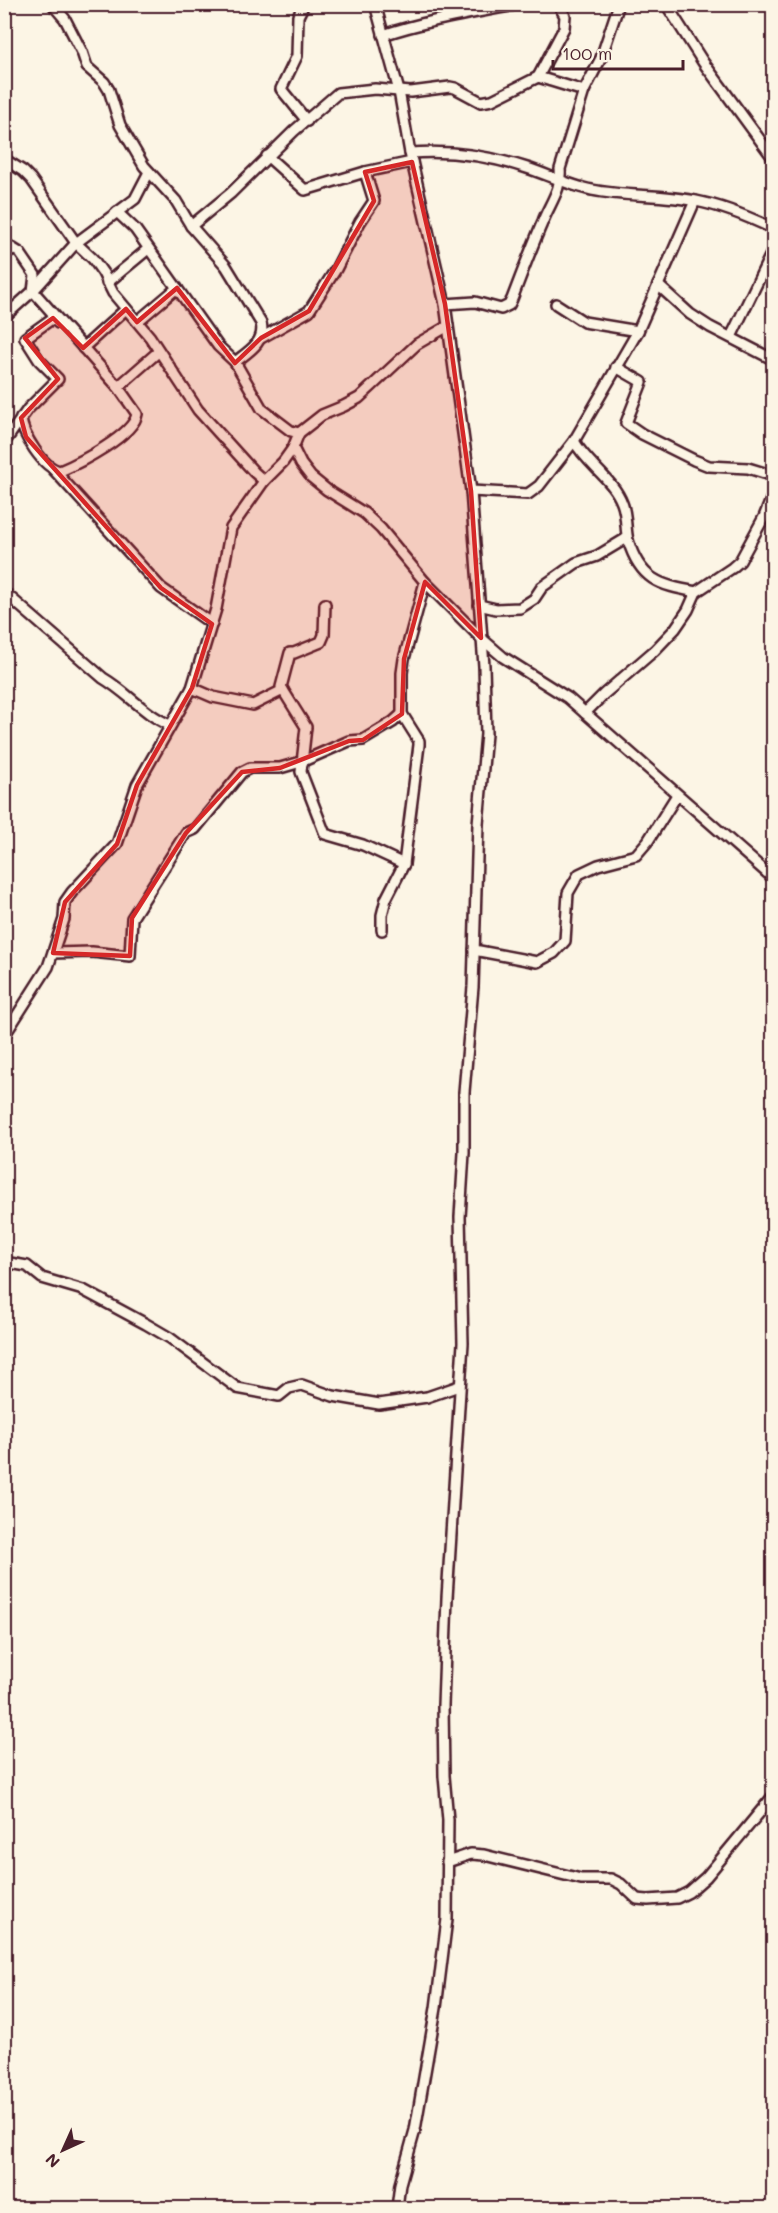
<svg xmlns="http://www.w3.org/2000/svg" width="778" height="2213" viewBox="0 0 778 2213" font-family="Mali,sans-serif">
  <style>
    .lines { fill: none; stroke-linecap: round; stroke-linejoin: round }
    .street-casing { stroke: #4a1f2b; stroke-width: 14 }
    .street { stroke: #fcf5e5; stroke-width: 9 }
    .marked { fill: #d62828; fill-opacity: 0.2; stroke: #d62828; stroke-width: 4.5; stroke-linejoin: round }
  </style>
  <rect width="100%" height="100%" fill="#fcf5e5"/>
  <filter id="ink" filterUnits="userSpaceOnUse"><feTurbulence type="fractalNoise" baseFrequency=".0167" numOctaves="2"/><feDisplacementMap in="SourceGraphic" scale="12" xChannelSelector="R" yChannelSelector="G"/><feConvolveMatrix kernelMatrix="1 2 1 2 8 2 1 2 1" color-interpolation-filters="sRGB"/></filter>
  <g filter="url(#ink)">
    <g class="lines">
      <defs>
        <g id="street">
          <polyline points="304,4 298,16 297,56 281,89 307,121"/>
          <polyline points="375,4 399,91 410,153 445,304 471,491 484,666 486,734 478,824 473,987 464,1092 464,1153 460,1217 463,1343 447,1598 443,1705 444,1776 448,1820 447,1919 436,2008 415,2130 400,2184 397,2208"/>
          <polyline points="666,4 703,62 774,159"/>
          <path d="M53,5L65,19L82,52L87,67L104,82L109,90L120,125L144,166L176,201L191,226L226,266L261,323C266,342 248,352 235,362"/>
          <path d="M383,35C428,20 474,13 520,4"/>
          <polyline points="538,77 564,28 565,16 558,4"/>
          <path d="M410,153C449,150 490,156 527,168C549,175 570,186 592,190C626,197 662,194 696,201C723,206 749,217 774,229"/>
          <polyline points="267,156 305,190 365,172"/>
          <polyline points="4,159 23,171 31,179 76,243 93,259 103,273 113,293 150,337 198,410 254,472 264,481 283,462 293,448"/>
          <polyline points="117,212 135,229 218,346 235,362 262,409 291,431 299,433 293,448 301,464 311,477 327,490 364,513 381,529 425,582 481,638 503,657 568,698 774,879"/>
          <polyline points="191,226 231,193 294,131 338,93 375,89 411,92 450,87 455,88 481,102 492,100 538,77 584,91"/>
          <path d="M4,243L20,253L35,275L33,291L118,387L137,414C134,435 79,463 60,471C43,468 22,434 21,418"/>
          <polyline points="107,283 148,249"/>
          <polyline points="658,285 690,314 710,327 774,360"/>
          <path d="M445,304L475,302L501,309L509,305L512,299C522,273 532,246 543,221C550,203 562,189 560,169L584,91L601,58L619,4"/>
          <polyline points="556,304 584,322 638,331"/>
          <polyline points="4,317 33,291 76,243 135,199 149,172"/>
          <polyline points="138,321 177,288"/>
          <polyline points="731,337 774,248"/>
          <polyline points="261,338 309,311 336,269 360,222 374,201 365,172 412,162"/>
          <polyline points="83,348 126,309"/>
          <polyline points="616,367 642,382 626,423 642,434 694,460 709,466 748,468 774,476"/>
          <polyline points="118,387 158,352"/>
          <polyline points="299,433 322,415 344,406 359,398 417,344 448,326"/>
          <path d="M574,441C587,464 613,479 622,503C627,515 625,529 628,540C640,580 659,585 696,592"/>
          <polyline points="4,443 28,409 58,379 39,360 25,338 53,318 58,323"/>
          <polyline points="53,469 161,588 212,624"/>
          <polyline points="471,491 528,494 539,486 574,441 638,331 695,201"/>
          <path d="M4,592L103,678C127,692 145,715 170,725"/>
          <polyline points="325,604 324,635 321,642 294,653 290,653 281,687 306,727 301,772 325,834 363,845 404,864"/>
          <polyline points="479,605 496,609 520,608 534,599 542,587 576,563 597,556 627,538"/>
          <polyline points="192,688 213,697 253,705 283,690"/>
          <polyline points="585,713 604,694 655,650 675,629 688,610 696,592 732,568 740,561 764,517 774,492"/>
          <polyline points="382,930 382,915 386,899 404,864 419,745 419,741 402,714 402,673 404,659 425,582"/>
          <polyline points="474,950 537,962 554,953 565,941 568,893 579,874 598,865 636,855 648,841 677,795"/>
          <polyline points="53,953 92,952 130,956 132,918 186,833 195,829 242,772 250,768 280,768 301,762 349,741 363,740 393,722 402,714"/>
          <polyline points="4,1036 48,967 64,919 65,902 72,892 117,844 137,785 192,688 216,609 231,528 264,481"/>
          <polyline points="4,1262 27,1266 42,1278 83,1290 146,1324 170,1338 237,1388 279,1396 289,1388 302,1385 333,1396 379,1404 427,1397 459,1386"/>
          <polyline points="447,1862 471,1854 484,1855 581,1879 611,1879 621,1884 637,1899 648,1900 677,1898 689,1892 706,1877 774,1795"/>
        </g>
      </defs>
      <use href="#street" class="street-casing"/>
      <use href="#street" class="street"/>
    </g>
  </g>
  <path class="marked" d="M412,162L445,304L471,491L481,638L425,582L404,659L402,714L363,740L349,741L280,768L242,772L186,833L132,918L130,956L53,953L65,902L117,844L137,785L192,688L212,624L161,588L26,437L21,418L58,379L25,338L53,318L83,348L126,309L137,322L177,288L235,363L261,338L309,311L374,201L365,172Z"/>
  <rect width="778" height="2213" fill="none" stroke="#fcf5e5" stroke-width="24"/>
  <rect x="12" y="12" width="754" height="2189" fill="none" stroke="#4a1f2b" stroke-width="2" filter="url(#ink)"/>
  <g transform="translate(63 2150) rotate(225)" stroke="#fcf5e5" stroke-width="4.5" paint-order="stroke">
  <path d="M0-4.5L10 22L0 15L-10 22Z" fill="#4a1f2b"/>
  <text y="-9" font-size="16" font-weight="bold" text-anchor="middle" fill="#4a1f2b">N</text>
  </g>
  <path d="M553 60v9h130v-9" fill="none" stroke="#4a1f2b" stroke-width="3"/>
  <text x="562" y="60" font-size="18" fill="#4a1f2b" stroke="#fcf5e5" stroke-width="4.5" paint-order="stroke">100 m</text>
</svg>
